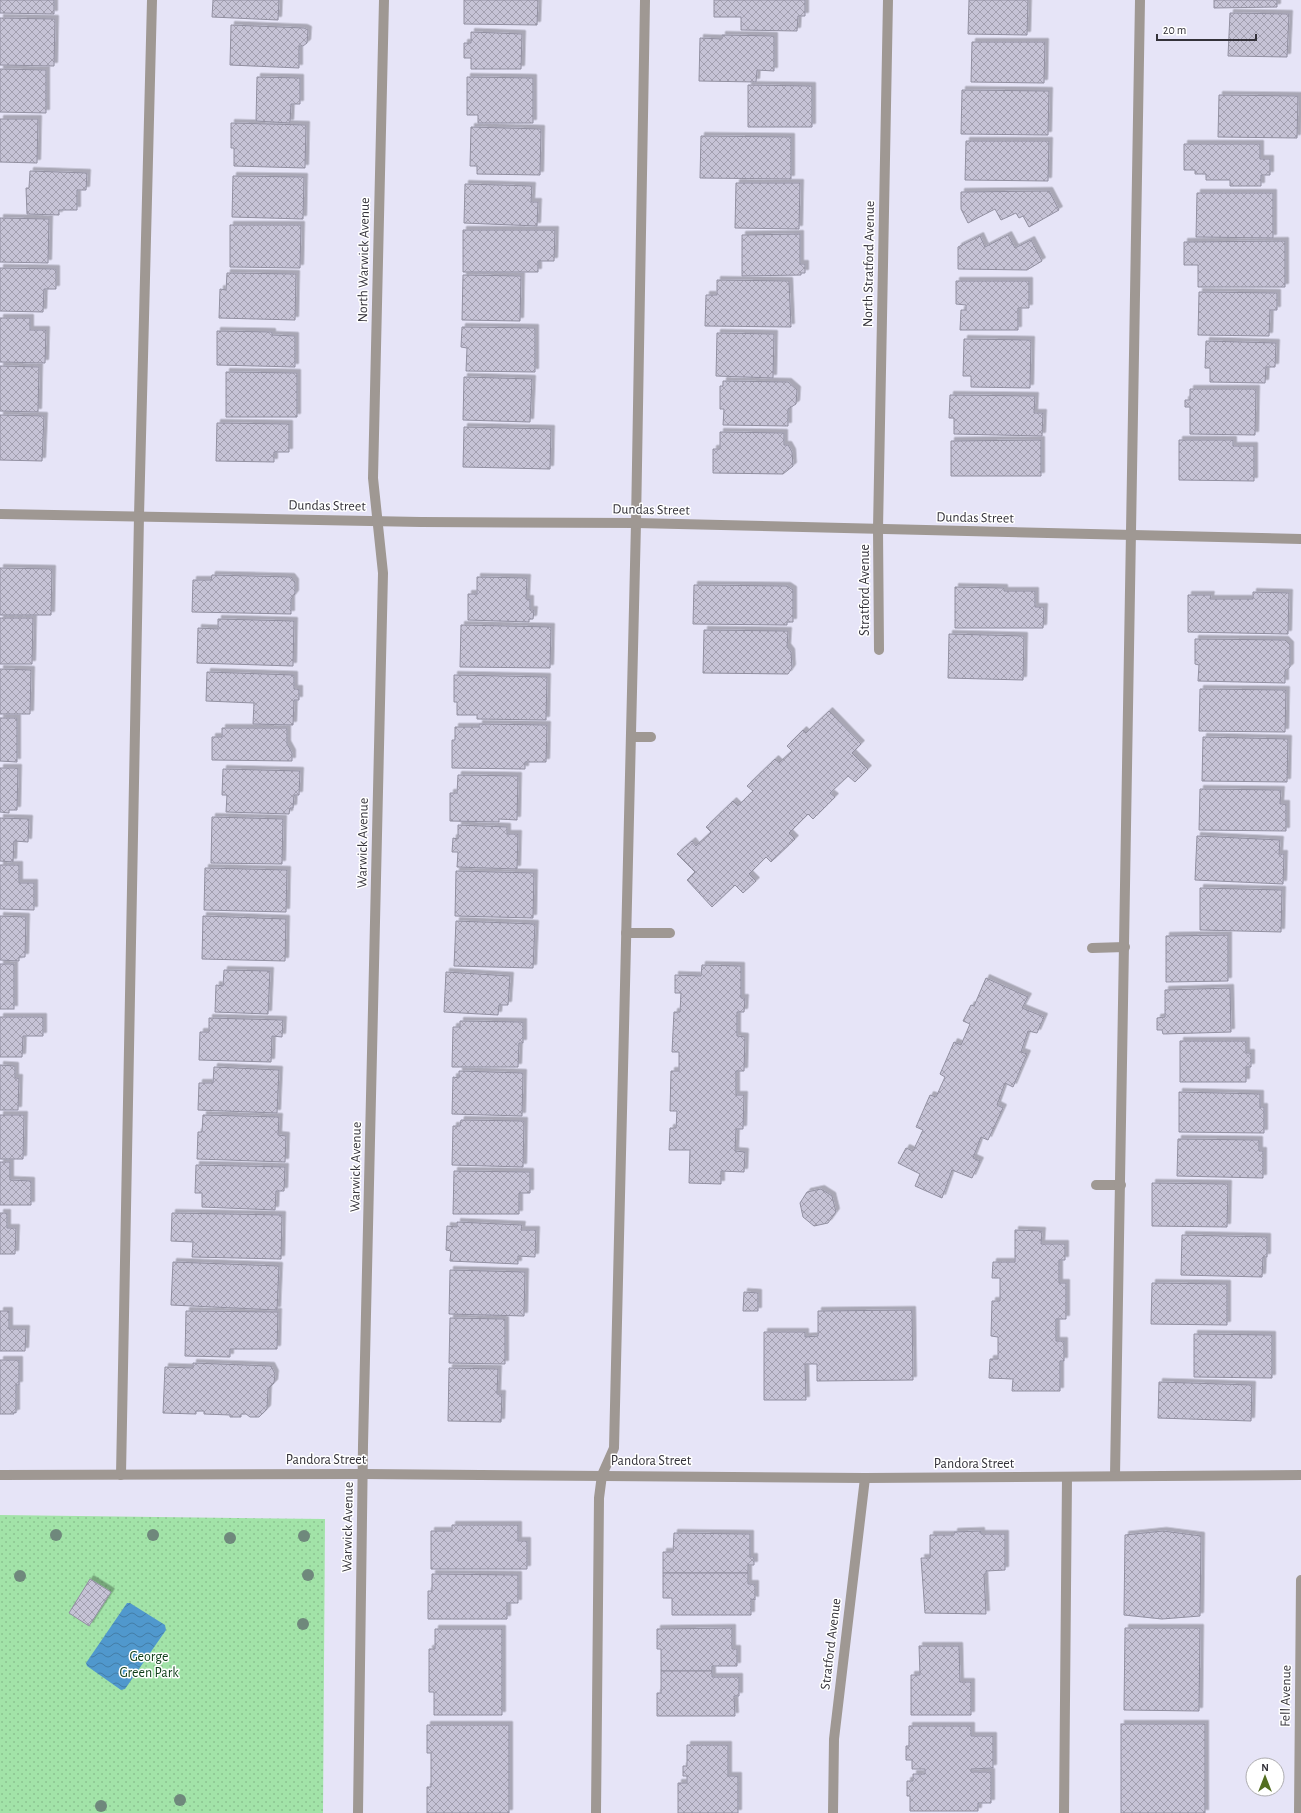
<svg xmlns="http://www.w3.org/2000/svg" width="1301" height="1813" viewBox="0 0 1301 1813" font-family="'Alegreya Sans',sans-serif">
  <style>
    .park { fill: url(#park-dots) }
    .water { fill: url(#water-waves) }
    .building { fill: url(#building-cross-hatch); stroke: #9290a1; filter: url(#shadow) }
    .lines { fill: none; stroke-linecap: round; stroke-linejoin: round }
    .service { stroke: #9f9893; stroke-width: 10 }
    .minor { stroke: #9f9893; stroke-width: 10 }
    .tree { fill: #6f887c }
    .labels { text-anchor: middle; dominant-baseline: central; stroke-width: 3; stroke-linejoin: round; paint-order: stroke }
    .street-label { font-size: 14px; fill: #34323a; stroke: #fff }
    .park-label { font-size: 14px; fill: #0d3d17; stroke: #fff }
  </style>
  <defs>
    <pattern id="park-dots" width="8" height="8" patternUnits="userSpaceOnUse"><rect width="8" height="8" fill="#a2e3a8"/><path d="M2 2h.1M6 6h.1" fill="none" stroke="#8cc391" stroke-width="1.8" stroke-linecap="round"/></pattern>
    <pattern id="water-waves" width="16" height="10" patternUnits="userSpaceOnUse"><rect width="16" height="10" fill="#5098cd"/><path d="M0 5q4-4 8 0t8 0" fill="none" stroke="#437da7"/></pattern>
    <pattern id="building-cross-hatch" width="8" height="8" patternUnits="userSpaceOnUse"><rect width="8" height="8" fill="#c6c3d6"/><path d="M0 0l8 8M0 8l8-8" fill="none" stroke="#a29faf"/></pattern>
    <filter id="shadow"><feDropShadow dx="3.5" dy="-3.5" stdDeviation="0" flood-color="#0004"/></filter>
  </defs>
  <rect width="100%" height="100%" fill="#e6e4f7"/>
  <polygon class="park" points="0,1515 325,1519 323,1813 0,1813"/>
  <polygon class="water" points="127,1603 130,1603 165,1625 166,1630 125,1689 121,1690 87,1666 86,1663"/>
  <g class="building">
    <polygon points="0,0 54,0 54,14 0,13"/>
    <polygon points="213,0 279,0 278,20 212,17"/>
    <polygon points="464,0 538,0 537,25 464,24"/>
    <polygon points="714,0 805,0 805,16 798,16 797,31 741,30 741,17 714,17"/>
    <polygon points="969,0 1028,0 1027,35 968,34"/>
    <polygon points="1214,0 1277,0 1277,7 1214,8"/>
    <polygon points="1230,13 1289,14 1287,57 1228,56"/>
    <polygon points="0,18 55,19 54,66 0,65"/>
    <polygon points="231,25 304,28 308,30 307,43 303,46 299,46 299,68 230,65"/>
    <polygon points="471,32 522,34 521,69 471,69 471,58 464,58 464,43 471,43"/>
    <polygon points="722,35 774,36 774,71 757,70 756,82 699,81 700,38 722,39"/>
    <polygon points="972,42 1045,42 1044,83 971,82"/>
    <polygon points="0,69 46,70 46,113 0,112"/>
    <polygon points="257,77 300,78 300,104 291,104 290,123 256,121"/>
    <polygon points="467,77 533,78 533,123 478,123 478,115 467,115"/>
    <polygon points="748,85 812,86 812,127 748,127"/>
    <polygon points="962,90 1049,91 1048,135 961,134"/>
    <polygon points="1219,95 1298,96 1297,138 1218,137"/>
    <polygon points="0,119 38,119 37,163 0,162"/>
    <polygon points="231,123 306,125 305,168 234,166 234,148 231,148"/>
    <polygon points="471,127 541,129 540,175 477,174 477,166 470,166"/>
    <polygon points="701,136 791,137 791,179 700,178"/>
    <polygon points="966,141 1049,141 1048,181 965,180"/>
    <polygon points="1184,144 1260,144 1260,159 1270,159 1270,175 1261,175 1261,186 1230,186 1230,180 1206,180 1206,174 1195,174 1195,170 1184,170"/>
    <polygon points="30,171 87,173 86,190 77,190 77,210 59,210 59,215 27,214 26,188 29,188"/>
    <polygon points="233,176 304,177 303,219 232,217"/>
    <polygon points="736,183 800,183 799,229 735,228"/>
    <polygon points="465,184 532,186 531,202 538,202 537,226 464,223"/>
    <polygon points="1049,191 1059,210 1029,227 1023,216 1019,218 1016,213 1001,220 995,209 968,223 961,209 961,192"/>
    <polygon points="1197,193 1273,193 1273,238 1196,237"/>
    <polygon points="0,218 49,219 48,263 0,262"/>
    <polygon points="230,225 301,225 300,268 230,267"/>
    <polygon points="463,230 555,230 554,261 538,261 538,272 463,272"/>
    <polygon points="800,234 800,264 805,264 805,273 801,273 801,275 742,276 742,235"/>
    <polygon points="1008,235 1015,248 1031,240 1042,261 1027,270 958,269 958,247 980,236 985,247"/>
    <polygon points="1285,241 1285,287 1198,287 1198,265 1184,265 1184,242"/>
    <polygon points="0,268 56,269 56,289 44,289 43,312 0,311"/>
    <polygon points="227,273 296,274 295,320 219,318 220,289 226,290"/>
    <polygon points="463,275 521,276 520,321 462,320"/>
    <polygon points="717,280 789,281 791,327 705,326 706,295 717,295"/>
    <polygon points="956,281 1029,281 1029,308 1018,308 1018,330 960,330 961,310 966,310 966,305 956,304"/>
    <polygon points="1199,292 1277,293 1277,310 1270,310 1269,336 1198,335"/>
    <polygon points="0,318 30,318 30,330 46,330 45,363 0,362"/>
    <polygon points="462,327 535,328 535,372 466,371 467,348 461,347"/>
    <polygon points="217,331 272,332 272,335 295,336 295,367 217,365"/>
    <polygon points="717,333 774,334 773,378 716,376"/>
    <polygon points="964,339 1031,340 1030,388 971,387 971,376 963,376"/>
    <polygon points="1206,341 1276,343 1275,367 1266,367 1265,383 1210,382 1210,368 1205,368"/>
    <polygon points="0,366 39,367 38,412 0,411"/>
    <polygon points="226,372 297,373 297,417 226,417"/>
    <polygon points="464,377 532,379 530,422 463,420"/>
    <polygon points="723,381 788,382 797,390 796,404 788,409 788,426 723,425 724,409 720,409 720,386 723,386"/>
    <polygon points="1190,389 1256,389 1255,435 1190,434 1190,407 1185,407 1185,400 1190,400"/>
    <polygon points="950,395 1035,396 1034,413 1043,413 1042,436 954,434 954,418 949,418"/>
    <polygon points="0,415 44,416 42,461 0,460"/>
    <polygon points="217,423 289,424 289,452 274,452 274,462 216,461"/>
    <polygon points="464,427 551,429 550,469 463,467"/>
    <polygon points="720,432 784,433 784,445 788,445 792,452 793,466 783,474 713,473 713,449 720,449"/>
    <polygon points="1041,440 1041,476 951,476 951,441"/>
    <polygon points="1179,440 1233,440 1233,446 1254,446 1254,481 1179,480"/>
    <polygon points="0,568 52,569 51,615 0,615"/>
    <polygon points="212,575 291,577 295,582 295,594 291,599 291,614 192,612 193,580 211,580"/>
    <polygon points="477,577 527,578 526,599 530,599 530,610 534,610 533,619 529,619 529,622 468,620 468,594 477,594"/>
    <polygon points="694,585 787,586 793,590 793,622 787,622 787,625 693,624"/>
    <polygon points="955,587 1004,588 1004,591 1035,591 1035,607 1044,607 1043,628 955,628"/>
    <polygon points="1253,592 1289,593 1288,634 1188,632 1188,595 1211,595 1210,599 1253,599"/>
    <polygon points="0,618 33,618 32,664 0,664"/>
    <polygon points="218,619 294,621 293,666 197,663 198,628 218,629"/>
    <polygon points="461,625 551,627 550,668 460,667"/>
    <polygon points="704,630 788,631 787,647 791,652 792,668 788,674 703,673"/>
    <polygon points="949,634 1024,636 1023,680 948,678"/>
    <polygon points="1195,639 1285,640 1290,645 1290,667 1285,671 1285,683 1198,681 1199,665 1195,664"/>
    <polygon points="0,669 31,670 30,714 0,714"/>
    <polygon points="207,672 294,675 294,689 299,689 299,700 294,700 293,725 253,724 254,703 206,701"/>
    <polygon points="454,675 547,677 546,720 477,719 477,715 457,715 457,702 454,702"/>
    <polygon points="1200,689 1286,690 1285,732 1199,731"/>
    <polygon points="829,711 861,744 852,753 868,769 855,782 848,776 830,793 835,797 813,819 808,814 789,833 795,839 771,862 766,857 749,874 756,881 743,893 735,885 712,907 687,880 695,872 677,854 692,841 696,846 711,832 706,827 733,801 738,806 753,791 747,786 775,759 779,763 792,751 787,746 803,730 806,733"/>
    <polygon points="0,718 17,718 17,762 0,761"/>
    <polygon points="479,724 547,725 546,762 525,762 525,769 452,768 452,740 455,740 455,727 479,727"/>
    <polygon points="222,728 287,728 287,744 292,753 292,761 212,760 212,737 222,737"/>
    <polygon points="1203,737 1288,739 1287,782 1202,781"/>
    <polygon points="0,768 18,768 17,810 9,810 9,813 0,812"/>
    <polygon points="223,769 300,771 299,795 294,795 293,808 290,808 289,814 226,812 227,795 222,795"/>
    <polygon points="458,775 518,776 517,820 499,819 499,822 450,821 450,793 457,793"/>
    <polygon points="1200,789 1281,790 1280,804 1286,804 1286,831 1199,830"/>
    <polygon points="212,817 283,819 282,864 211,863"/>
    <polygon points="0,818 29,819 28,842 14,841 13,862 0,861"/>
    <polygon points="458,825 507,827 507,834 518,834 517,869 457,867 458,852 452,852 453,838 458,839"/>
    <polygon points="1197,836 1280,840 1279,854 1284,854 1283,884 1195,880"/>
    <polygon points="0,865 19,865 19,883 34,883 34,910 0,909"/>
    <polygon points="205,868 287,870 286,912 204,910"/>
    <polygon points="456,871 534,873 533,918 455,916"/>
    <polygon points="1200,888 1282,890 1281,932 1200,930"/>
    <polygon points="0,916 26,917 25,957 19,957 19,961 0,960"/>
    <polygon points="203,916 286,919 285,961 202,959"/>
    <polygon points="456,921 535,924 533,968 454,966"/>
    <polygon points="1228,935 1228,981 1166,982 1166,936"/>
    <rect x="0" y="964" width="14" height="45"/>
    <polygon points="702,965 741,966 741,998 745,998 744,1012 737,1012 737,1036 745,1037 744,1071 736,1071 736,1095 744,1095 743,1129 736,1129 735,1151 745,1152 744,1172 721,1171 721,1184 689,1183 690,1150 669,1150 670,1128 676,1128 677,1111 670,1111 671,1071 679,1071 679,1052 672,1052 674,1012 680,1012 681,993 675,993 675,975 701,976"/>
    <polygon points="224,970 270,971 268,1014 215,1012 216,985 223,986"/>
    <polygon points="446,972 510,976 508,1005 499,1005 498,1015 444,1012"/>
    <polygon points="986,978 1028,997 1022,1008 1044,1017 1037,1033 1028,1031 1021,1052 1027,1054 1013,1087 1005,1083 997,1105 1003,1108 988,1140 981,1137 973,1158 980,1161 972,1178 952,1170 942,1198 915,1186 920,1174 898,1163 906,1148 913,1151 923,1130 916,1127 930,1095 936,1097 945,1077 940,1074 954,1042 961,1045 970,1024 963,1021 971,1005 974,1006"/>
    <polygon points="1230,988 1231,1032 1163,1034 1162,1030 1157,1030 1157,1018 1165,1017 1165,990"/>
    <polygon points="0,1017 43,1017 43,1036 23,1036 22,1057 0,1057"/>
    <polygon points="209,1018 283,1020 282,1037 272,1036 271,1062 199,1060 200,1032 209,1032"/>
    <polygon points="460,1021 523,1022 523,1043 519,1043 518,1067 452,1067 453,1027 460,1027"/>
    <polygon points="1180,1041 1246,1041 1246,1053 1251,1053 1251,1067 1246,1067 1246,1082 1180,1082"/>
    <polygon points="0,1065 15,1066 15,1078 19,1078 18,1110 0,1110"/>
    <polygon points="214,1067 279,1070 277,1113 198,1110 199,1083 213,1083"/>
    <polygon points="459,1071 523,1073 522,1116 452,1114 453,1077 459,1078"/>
    <polygon points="1179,1092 1260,1094 1260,1107 1264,1107 1264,1133 1179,1132"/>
    <polygon points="0,1115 24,1115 23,1159 0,1159"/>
    <polygon points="203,1115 279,1117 278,1135 286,1136 285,1162 197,1159 198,1132 202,1132"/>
    <polygon points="461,1120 524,1121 523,1167 452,1165 453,1126 460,1126"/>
    <polygon points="1178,1139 1259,1140 1259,1151 1263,1151 1263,1178 1177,1176"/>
    <polygon points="0,1162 10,1162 10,1180 31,1181 31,1205 0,1205"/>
    <polygon points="196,1165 285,1167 284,1191 276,1191 275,1210 202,1207 202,1193 195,1193"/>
    <polygon points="454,1171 530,1172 530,1193 519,1193 519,1214 453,1214"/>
    <polygon points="1152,1183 1228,1184 1227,1227 1152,1226"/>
    <polygon points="821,1189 832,1196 836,1212 828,1223 814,1226 803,1217 800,1203 807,1192"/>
    <polygon points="0,1213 7,1213 7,1228 16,1228 15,1254 0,1254"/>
    <polygon points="172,1213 282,1215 281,1259 192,1257 193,1242 171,1241"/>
    <polygon points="457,1222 522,1225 521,1230 536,1230 535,1257 518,1256 518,1264 450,1261 451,1251 446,1250 447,1226 457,1227"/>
    <polygon points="1015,1230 1042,1231 1041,1244 1065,1244 1065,1260 1059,1260 1059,1283 1066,1283 1066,1319 1056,1319 1056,1341 1064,1341 1064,1361 1060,1361 1060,1391 1012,1391 1013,1379 989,1378 990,1359 998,1359 998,1337 991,1336 992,1301 1000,1301 1000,1278 992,1278 993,1262 1015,1262"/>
    <polygon points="1182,1235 1267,1237 1267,1257 1263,1257 1262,1277 1181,1275"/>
    <polygon points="173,1262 279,1266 277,1310 171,1305"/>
    <polygon points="450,1270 525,1272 524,1316 449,1314"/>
    <polygon points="1152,1283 1227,1284 1227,1325 1151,1324"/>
    <polygon points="744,1292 758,1293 758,1311 743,1311"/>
    <polygon points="912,1310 913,1380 817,1381 817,1364 805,1364 806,1400 764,1400 764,1332 805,1332 805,1337 818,1336 818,1311"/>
    <polygon points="0,1311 9,1311 9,1329 26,1329 25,1351 0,1351"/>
    <polygon points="186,1311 278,1312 277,1349 230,1349 230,1357 185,1356"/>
    <polygon points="450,1318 505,1319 505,1364 449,1363"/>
    <polygon points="1194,1334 1272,1335 1272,1378 1194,1377"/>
    <polygon points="0,1360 19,1360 19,1385 16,1385 16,1413 14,1412 14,1414 0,1414"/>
    <polygon points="193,1363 271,1366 275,1374 274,1383 268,1389 267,1409 259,1417 250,1417 246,1414 241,1414 241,1417 230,1417 230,1415 204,1414 204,1411 196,1411 196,1414 163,1413 165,1367 193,1368"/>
    <polygon points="449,1368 498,1369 497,1394 502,1394 501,1422 448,1421"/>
    <polygon points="1159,1382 1252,1385 1251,1421 1158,1418"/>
    <polygon points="452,1525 518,1525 518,1541 527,1541 527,1569 431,1569 431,1531 452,1531"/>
    <polygon points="981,1531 981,1534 1005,1534 1005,1570 986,1571 986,1574 984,1574 986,1614 925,1613 921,1558 930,1558 930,1535 954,1535 954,1532"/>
    <polygon points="1163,1531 1201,1536 1200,1616 1162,1619 1124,1615 1125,1535"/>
    <polygon points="674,1533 750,1534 750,1557 754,1557 754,1565 748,1565 748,1573 663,1573 663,1552 673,1552"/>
    <polygon points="663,1573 748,1573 748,1584 755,1584 755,1600 751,1599 751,1615 672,1615 672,1598 663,1598"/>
    <polygon points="432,1574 518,1575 518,1603 507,1603 507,1619 428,1619 428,1591 432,1591"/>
    <polygon points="90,1579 111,1592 89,1626 69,1613"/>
    <polygon points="732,1628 732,1649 737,1649 737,1666 712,1666 712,1671 661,1671 661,1649 657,1649 657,1629"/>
    <polygon points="1125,1628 1200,1628 1199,1711 1124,1710"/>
    <polygon points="435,1629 502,1629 502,1715 434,1715 434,1692 429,1692 429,1649 435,1649"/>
    <polygon points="919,1646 959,1646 960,1682 971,1682 971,1715 911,1715 911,1675 920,1675"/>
    <polygon points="661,1671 712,1671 712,1677 739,1677 739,1696 734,1696 735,1716 657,1716 657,1693 661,1693"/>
    <rect x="1121" y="1724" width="84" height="89"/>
    <polygon points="427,1725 509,1725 509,1813 427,1813 427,1787 431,1787 431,1753 427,1753"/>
    <polygon points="909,1726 971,1726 971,1736 993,1736 993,1768 971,1769 971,1772 991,1772 991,1803 978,1803 978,1811 910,1811 910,1796 907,1796 907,1781 913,1781 913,1774 925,1774 925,1769 912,1769 912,1760 906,1760 906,1746 909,1746"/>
    <polygon points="687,1745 728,1745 728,1776 738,1776 738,1813 678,1813 678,1783 687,1783 687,1776 683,1776 683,1766 687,1766"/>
  </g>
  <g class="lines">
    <g class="service">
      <polyline points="631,737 651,737"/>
      <polyline points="626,933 670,933"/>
      <polyline points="1092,948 1125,947"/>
      <polyline points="1096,1185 1121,1185"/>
      <polyline points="121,1475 139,516 152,0"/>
      <polyline points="1115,1476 1140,0"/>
      <polyline points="596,1813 599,1498 602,1475 614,1448 636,523 645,0"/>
      <polyline points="1064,1813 1067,1477"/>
    </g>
    <g class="minor">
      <polyline points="0,514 421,522 636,523 1301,539"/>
      <polyline points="879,650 878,529 888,0"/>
      <polyline points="0,1475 363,1474 865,1478 1301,1475"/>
      <polyline points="358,1813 363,1445 383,573 373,478 384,0"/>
      <polyline points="833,1813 834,1739 865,1478"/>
      <polyline points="1299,1813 1301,1580"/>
    </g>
  </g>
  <g class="tree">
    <circle cx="56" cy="1535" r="6"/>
    <circle cx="153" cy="1535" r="6"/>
    <circle cx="304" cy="1536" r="6"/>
    <circle cx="230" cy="1538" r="6"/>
    <circle cx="308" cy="1575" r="6"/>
    <circle cx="20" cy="1576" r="6"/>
    <circle cx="303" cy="1624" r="6"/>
    <circle cx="180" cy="1800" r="6"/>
    <circle cx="101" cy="1806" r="6"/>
  </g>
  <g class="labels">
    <g class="street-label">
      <text transform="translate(364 260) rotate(-89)">North Warwick Avenue</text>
      <text transform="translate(869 264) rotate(-89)">North Stratford Avenue</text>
      <text transform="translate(327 506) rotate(1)">Dundas Street</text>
      <text transform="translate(651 510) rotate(1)">Dundas Street</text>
      <text transform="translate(975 518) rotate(1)">Dundas Street</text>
      <text transform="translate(865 590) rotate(-90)">Stratford Avenue</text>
      <text transform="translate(363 843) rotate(-89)">Warwick Avenue</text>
      <text transform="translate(356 1167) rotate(-89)">Warwick Avenue</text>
      <text x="326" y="1460">Pandora Street</text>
      <text x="651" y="1461">Pandora Street</text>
      <text x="974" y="1464">Pandora Street</text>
      <text transform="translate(348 1527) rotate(-89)">Warwick Avenue</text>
      <text transform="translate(831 1644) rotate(-83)">Stratford Avenue</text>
      <text transform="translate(1286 1696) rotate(-89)">Fell Avenue</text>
    </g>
    <g class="park-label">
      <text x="149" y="1657">George<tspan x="149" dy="16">Green Park</tspan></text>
    </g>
  </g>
  <g transform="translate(1265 1777)"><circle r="19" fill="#ffffff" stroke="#aeadb0"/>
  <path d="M0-3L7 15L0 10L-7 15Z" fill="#536e21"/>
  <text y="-6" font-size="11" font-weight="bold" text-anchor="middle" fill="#34323a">N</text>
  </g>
  <path d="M1157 34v6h99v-6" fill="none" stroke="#34323a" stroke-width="2"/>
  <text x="1163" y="34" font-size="12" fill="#34323a" stroke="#ffffff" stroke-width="3" paint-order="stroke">20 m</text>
</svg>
